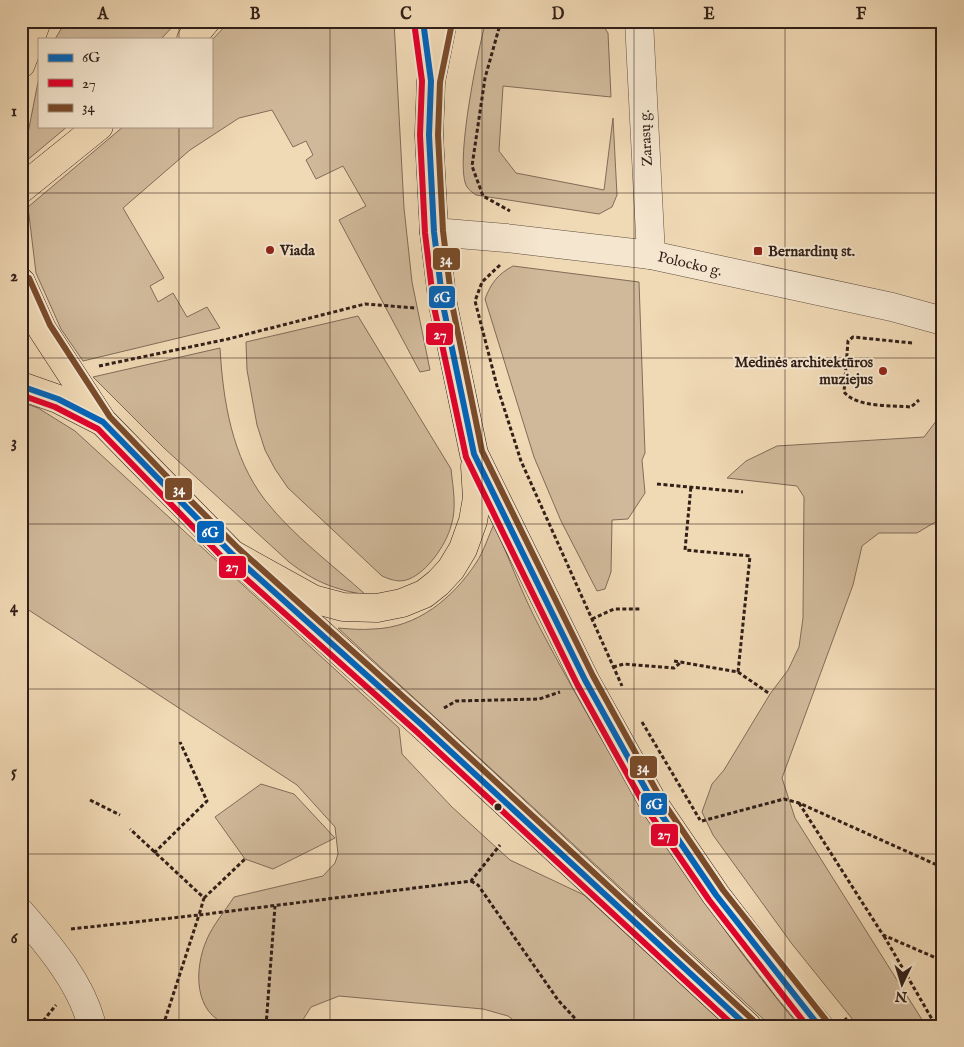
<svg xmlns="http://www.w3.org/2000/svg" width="964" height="1047" viewBox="0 0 964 1047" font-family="'IM FELL English',serif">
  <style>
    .green { fill: #d0b99a; stroke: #806c59 }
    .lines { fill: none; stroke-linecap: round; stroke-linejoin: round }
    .minor-casing { stroke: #614e3f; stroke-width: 29 }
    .primary-casing { stroke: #311f18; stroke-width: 29 }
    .path { stroke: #311f18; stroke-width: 3; stroke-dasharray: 4 2.5; stroke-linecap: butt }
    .minor { stroke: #f5e6cf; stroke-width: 28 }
    .primary { stroke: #f0d9b5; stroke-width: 28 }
    .bus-1-casing { stroke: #f5e6cf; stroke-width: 10 }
    .bus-2-casing { stroke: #f5e6cf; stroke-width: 10 }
    .bus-3-casing { stroke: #f5e6cf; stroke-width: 10 }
    .bus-1 { stroke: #0065bd; stroke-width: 6 }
    .bus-2 { stroke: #e4002b; stroke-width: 6 }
    .bus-3 { stroke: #7a4b2a; stroke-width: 6 }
    .grid { fill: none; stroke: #311f18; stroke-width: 1; stroke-opacity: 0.55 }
    .poi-dot { fill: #8f2418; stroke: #f5e6cf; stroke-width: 2 }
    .bus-dot { fill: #311f18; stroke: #f5e6cf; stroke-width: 2 }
    .labels { text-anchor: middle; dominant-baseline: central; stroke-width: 4; stroke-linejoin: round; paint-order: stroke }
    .street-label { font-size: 15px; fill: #311f18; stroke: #f5e6cf }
    .poi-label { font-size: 15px; font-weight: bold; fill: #311f18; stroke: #f5e6cf; text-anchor: start }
    .line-badge { stroke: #f5e6cf; stroke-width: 2 }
    .badge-label { font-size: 14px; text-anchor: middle; font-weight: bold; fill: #fff }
    .neatline { fill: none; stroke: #311f18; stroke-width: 2 }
    .grid-label { font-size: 16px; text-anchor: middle; font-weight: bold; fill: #311f18 }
  </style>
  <rect width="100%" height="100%" fill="#f0d9b5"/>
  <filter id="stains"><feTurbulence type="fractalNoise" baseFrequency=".004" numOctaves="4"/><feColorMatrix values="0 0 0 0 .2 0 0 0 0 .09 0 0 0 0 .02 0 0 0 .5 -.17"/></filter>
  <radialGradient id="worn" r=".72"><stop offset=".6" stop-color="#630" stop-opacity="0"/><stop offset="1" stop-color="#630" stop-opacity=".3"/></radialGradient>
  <g class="green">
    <polygon points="66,21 178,21 161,39 55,39"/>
    <polygon points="230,21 394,21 404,208 412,282 430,370 420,372 339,220 366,206 343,166 316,179 306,160 313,155 306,141 293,147 272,110 239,118 190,150 123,208 164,278 150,286 158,302 173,293 187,317 207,307 220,328 83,361 61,329 36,273 28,207 124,126 211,126 211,41"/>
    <path d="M486,21H600L608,33L611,97L503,86L499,151L516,173L604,190L613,118L617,195L612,207L599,214L476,195C473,193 469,190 467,187C454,166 478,49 486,21Z"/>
    <polygon points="39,77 39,126 68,126 25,162 28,133"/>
    <path d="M513,266L639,282L645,453L642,460L645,493L628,519L612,520L611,572L605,589L597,591L561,521L534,457L485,299C491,283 498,274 513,266Z"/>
    <path d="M358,316L451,469C453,488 457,508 451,526C446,545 427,572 409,579C400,583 391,580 382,576L288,488L275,469L265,450L257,425L247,370L246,342Z"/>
    <path d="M220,348C223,401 232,457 265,500C293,536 333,565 366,595C333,589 315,582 289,562L164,448L93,377Z"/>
    <path d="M21,402L38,408L75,431L399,728L402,754L452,807L510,860L584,895L726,1026H521L508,1016L483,1009L339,996L311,1007L299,1026C282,1026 244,1030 229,1025C193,1014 194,968 207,939C213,925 225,911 234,897L323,876L335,863L338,854L335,827L297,785L21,605Z"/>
    <polygon points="943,412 943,513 937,521 917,533 879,533 862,546 853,585 782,778 795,818 926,1026 858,1026 792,944 713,835 702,812 712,784 724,770 770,694 788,670 799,647 803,618 804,497 797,486 727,478 746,461 777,446 924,437"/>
    <path d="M494,524C509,558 522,594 540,628C614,768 698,904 799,1026H771L338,628C350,629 362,630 373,629C417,628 453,598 476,563C484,551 488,537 494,524Z"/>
    <polygon points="261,784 294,794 335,838 273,869 245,859 215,817"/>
  </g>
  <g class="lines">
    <defs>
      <g id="minor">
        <polyline points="639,21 651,255"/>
        <polyline points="434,232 506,238 651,255 892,307 943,321"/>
        <path d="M21,913C49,945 82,984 92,1026"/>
      </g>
      <g id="primary">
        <polyline points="443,21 431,81 429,135 434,232 443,305 474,454 585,680 654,804 716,895 788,989 819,1026"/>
        <polyline points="191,39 206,21"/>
        <polyline points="21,64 37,21"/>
        <polyline points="21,189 99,126"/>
        <polyline points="21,282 42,329 102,421"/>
        <polyline points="21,386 58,399 103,422 232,554 313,599 343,607 377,608 402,603 424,594 438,583 451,569 463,549 473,521 477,498 475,466"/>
        <polyline points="232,554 422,725 747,1026"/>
      </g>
    </defs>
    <use href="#minor" class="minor-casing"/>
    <use href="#primary" class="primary-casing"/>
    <g class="path">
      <polyline points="501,21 485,78 472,166 483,196 510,211"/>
      <polyline points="500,265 482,282 475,301 497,386 521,461 622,686"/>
      <path d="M912,343L853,337L848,341L844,392C857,408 892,405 911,407L919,400"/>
      <polyline points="99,366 228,339 365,304 415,308"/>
      <polyline points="657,484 743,492"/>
      <polyline points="592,619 614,609 641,609"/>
      <polyline points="674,661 738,672 750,556 685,550 691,486"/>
      <polyline points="613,667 624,664 674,668 680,663"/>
      <polyline points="738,672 770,694"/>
      <polyline points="444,708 456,701 539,699 560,692"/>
      <polyline points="642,722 700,820"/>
      <polyline points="90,800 120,815"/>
      <polyline points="799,803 883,935 943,961"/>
      <polyline points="702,821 784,799 799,803 937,865"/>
      <polyline points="154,853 207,801 180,742"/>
      <polyline points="471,881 478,885 558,1000 582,1026"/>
      <polyline points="204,898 245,859"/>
      <polyline points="71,929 199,915 204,898 130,829"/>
      <polyline points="884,936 936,1026"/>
      <polyline points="845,1018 851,1026"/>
      <polyline points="39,1026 56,1005"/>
      <polyline points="163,1026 199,915 471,881 500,845"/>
      <polyline points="266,1026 275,906"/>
    </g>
    <use href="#minor" class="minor"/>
    <use href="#primary" class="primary"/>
    <defs>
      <g id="bus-1">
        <polyline points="423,21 431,81 429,135 434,232 443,305 474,454 585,680 654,804 716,895 819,1026"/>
        <polyline points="21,386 58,399 103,422 232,554 422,725 747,1026"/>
      </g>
      <g id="bus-2">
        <polyline points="414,22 422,81 420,135 425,233 434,307 466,457 577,684 646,808 709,900 807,1026"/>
        <polyline points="21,395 55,407 98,429 226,561 416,731 734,1026"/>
      </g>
      <g id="bus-3">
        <polyline points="452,23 440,82 438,135 443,231 452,304 482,451 593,676 661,799 723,890 826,1020"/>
        <polyline points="29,278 50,325 110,417 175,485 238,548 428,719 753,1020"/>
      </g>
    </defs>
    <use href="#bus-1" class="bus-1-casing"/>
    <use href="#bus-2" class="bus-2-casing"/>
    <use href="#bus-3" class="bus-3-casing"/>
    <use href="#bus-1" class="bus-1"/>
    <use href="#bus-2" class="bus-2"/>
    <use href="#bus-3" class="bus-3"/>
  </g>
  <path class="grid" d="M179,21V39M330,21V1026M482,21V1026M634,21V1026M785,21V1026M179,126V1026M21,193H943M21,358H943M21,524H943M21,689H943M21,854H943"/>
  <g class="poi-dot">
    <circle cx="270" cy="250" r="5"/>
    <rect x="753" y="246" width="10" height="10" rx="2.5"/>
    <circle cx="883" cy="371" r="5"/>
  </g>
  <circle class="bus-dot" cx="498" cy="807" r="4.5"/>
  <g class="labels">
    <g class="street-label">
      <text transform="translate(646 138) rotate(-93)">Zarasų g.</text>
      <text transform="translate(690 264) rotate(13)">Polocko g.</text>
    </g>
    <g class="poi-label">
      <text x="280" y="250">Viada</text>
      <text x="768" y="251">Bernardinų st.</text>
      <text x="873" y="362" text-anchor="end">Medinės architektūros<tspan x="873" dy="17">muziejus</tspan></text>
    </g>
  </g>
  <g class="line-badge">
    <rect x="432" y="247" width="29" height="24" rx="5" fill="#7a4b2a"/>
    <rect x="428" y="285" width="28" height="24" rx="5" fill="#0065bd"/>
    <rect x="425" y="322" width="29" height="24" rx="5" fill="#e4002b"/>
    <rect x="164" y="477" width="29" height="24" rx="5" fill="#7a4b2a"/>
    <rect x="196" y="520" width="29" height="24" rx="5" fill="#0065bd"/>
    <rect x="218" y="555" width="29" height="24" rx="5" fill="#e4002b"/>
    <rect x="629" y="755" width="29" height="24" rx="5" fill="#7a4b2a"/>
    <rect x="640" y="792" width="28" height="24" rx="5" fill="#0065bd"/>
    <rect x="650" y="823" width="29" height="24" rx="5" fill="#e4002b"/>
  </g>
  <g class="badge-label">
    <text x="446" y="264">34</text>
    <text x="442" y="302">6G</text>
    <text x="440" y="339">27</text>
    <text x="179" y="494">34</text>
    <text x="210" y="537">6G</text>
    <text x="232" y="571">27</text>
    <text x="643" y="772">34</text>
    <text x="654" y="809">6G</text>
    <text x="664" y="839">27</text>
  </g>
  <rect width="964" height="1047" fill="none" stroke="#f0d9b5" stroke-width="55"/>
  <rect x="38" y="38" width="175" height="90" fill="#f5e6cf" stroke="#a79686"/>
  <rect x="48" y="54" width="25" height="8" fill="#0065bd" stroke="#a79686"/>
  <text x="82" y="62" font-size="15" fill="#311f18">6G</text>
  <rect x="48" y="79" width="25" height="8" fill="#e4002b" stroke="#a79686"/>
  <text x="82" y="88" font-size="15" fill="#311f18">27</text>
  <rect x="48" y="104" width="25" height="8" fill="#7a4b2a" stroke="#a79686"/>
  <text x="82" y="112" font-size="15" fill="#311f18">34</text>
  <g transform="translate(902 984) rotate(184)" stroke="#f5e6cf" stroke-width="4" paint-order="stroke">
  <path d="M0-4L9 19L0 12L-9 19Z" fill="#311f18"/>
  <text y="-8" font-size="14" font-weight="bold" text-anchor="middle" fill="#311f18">N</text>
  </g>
  <rect x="28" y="28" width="908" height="992" class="neatline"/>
  <g class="grid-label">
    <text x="103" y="19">A</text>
    <text x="255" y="19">B</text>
    <text x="406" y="19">C</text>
    <text x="558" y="19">D</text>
    <text x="709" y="19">E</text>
    <text x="861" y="19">F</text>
    <text x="14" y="116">1</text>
    <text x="14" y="281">2</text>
    <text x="14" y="447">3</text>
    <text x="14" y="612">4</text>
    <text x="14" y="777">5</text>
    <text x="14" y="943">6</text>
  </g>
  <rect width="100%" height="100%" filter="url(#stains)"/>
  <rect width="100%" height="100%" fill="url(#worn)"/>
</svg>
